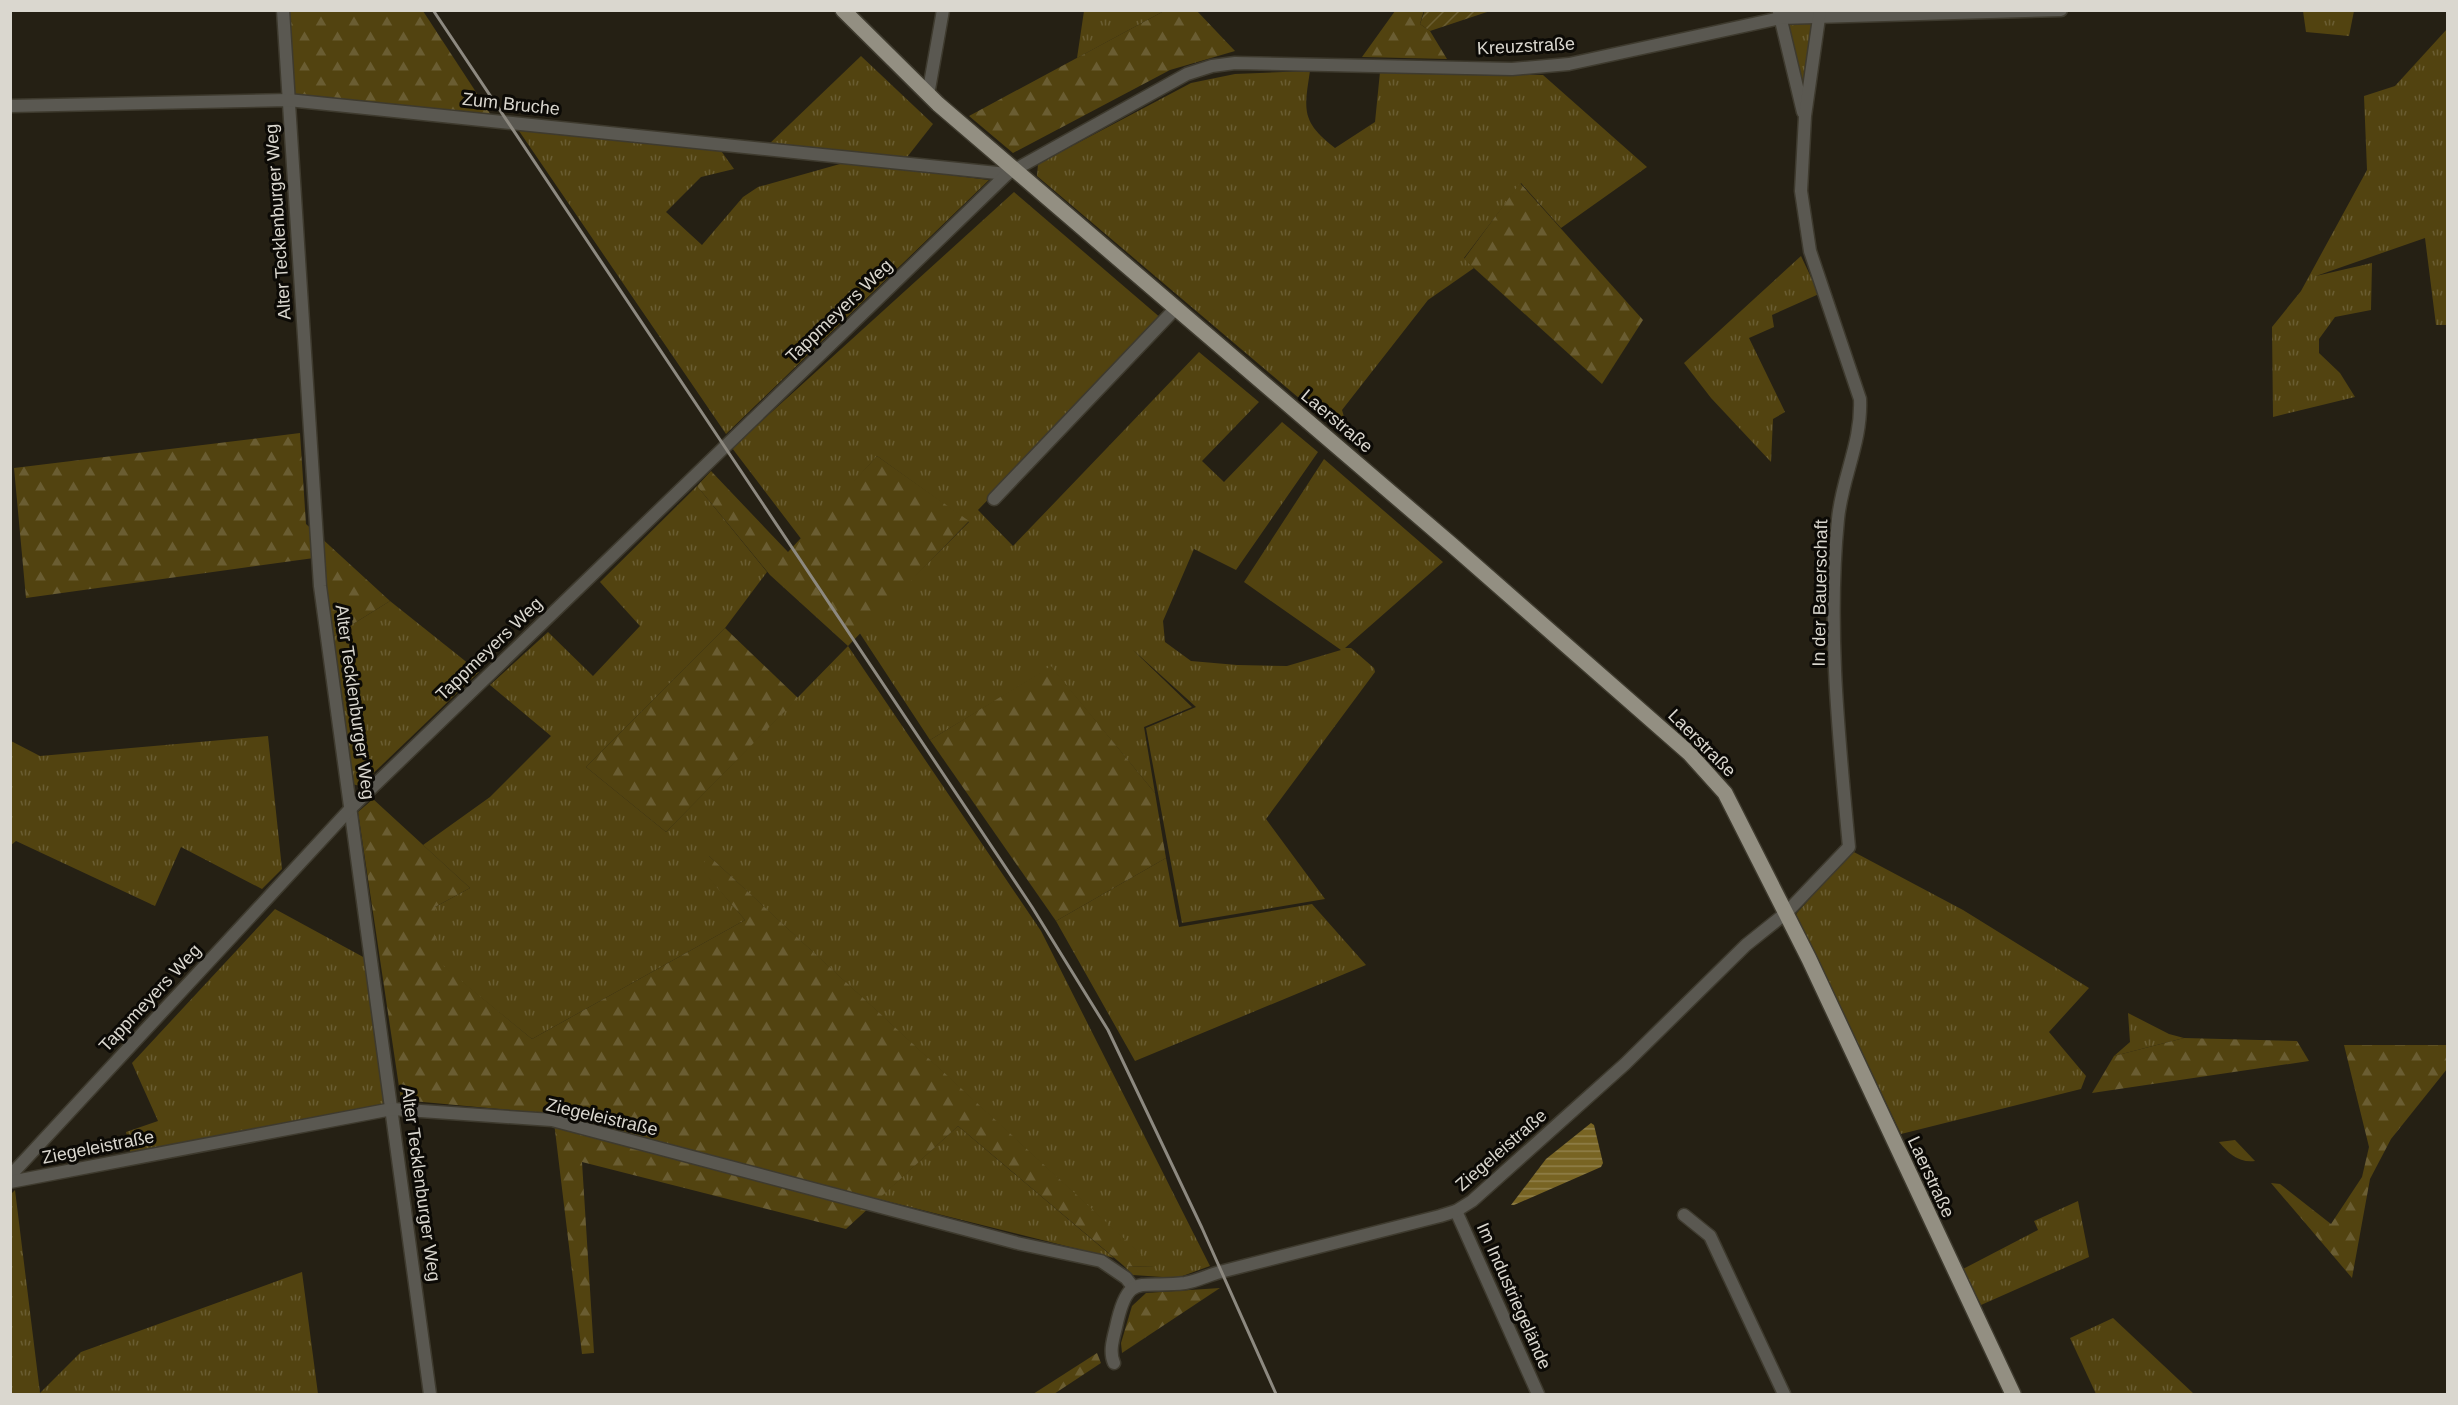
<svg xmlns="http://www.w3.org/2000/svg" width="2458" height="1405" viewBox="0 0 2458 1405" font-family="Helvetica,sans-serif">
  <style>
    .grass { fill: url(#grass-tufts) }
    .forest { fill: url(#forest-firs) }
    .garden { fill: url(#garden-furrows) }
    .water { fill: url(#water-rules) }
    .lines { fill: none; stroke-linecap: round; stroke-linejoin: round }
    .minor-casing { stroke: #3e3a2e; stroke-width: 15 }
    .major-casing { stroke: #3e3a2e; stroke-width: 18 }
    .minor { stroke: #5a5851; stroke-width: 12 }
    .major { stroke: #938f82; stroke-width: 15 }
    .rail { stroke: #8d8980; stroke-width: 3 }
    .labels { text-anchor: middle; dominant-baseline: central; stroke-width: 6; stroke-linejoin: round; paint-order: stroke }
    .street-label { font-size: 18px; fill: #dad7cf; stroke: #0c0a06 }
  </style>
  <defs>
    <pattern id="grass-tufts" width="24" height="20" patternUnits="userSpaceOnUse" patternTransform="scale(1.5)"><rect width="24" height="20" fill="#524310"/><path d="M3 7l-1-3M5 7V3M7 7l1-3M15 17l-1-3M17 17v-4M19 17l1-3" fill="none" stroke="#6a5d32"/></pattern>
    <pattern id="forest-firs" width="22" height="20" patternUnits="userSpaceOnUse" patternTransform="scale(1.5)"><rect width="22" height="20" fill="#524310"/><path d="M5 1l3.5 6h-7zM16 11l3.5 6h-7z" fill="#6a5d32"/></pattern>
    <pattern id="garden-furrows" width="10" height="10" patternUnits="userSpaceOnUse" patternTransform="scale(1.5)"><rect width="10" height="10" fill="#524310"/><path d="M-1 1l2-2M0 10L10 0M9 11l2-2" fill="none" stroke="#6a5d32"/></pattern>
    <pattern id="water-rules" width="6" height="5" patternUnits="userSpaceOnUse" patternTransform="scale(1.5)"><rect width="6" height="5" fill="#786423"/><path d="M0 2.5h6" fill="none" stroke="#91814c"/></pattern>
  </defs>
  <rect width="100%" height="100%" fill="#252014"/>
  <g class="grass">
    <polygon points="1084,11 1084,10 1164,11 1077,58"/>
    <polygon points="2303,11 2354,11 2349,36 2306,32"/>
    <polygon points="1787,23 1813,23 1805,91 1801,91"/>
    <polygon points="2447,29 2447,325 2436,325 2425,238 2316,276 2372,263 2371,310 2335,317 2319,339 2319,353 2340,373 2355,397 2273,417 2272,327 2301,291 2367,170 2364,96 2395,86"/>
    <polygon points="861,56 933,124 904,161 767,146"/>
    <path d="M1310,71C1304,110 1301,122 1335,148L1375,122L1380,72L1543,75L1647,167L1561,228L1521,183L1464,258L1474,268L1428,300L1342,410L1352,443L1037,176L1038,164L1191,83L1235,74Z"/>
    <polygon points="517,128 719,148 734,169 701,177 666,212 702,245 743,197 758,187 847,162 989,180 726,434"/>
    <polygon points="1014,192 1162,319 978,510 1013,546 1199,352 1259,402 1202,461 1224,482 1282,422 1318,452 1236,570 1194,549 1163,621 1165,642 1191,661 1237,665 1287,666 1341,650 1244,582 1324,459 1443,562 1345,648 1351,648 1374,668 1375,672 1266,819 1325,899 1182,923 1146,728 1196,707 1132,649 1192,707 1144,727 1155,793 1051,667 930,740 859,632 969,522 877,456 802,540 732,448"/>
    <polygon points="1801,256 1819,294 1772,315 1774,327 1749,338 1785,412 1773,419 1771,462 1711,398 1684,363"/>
    <polygon points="697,486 767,572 725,628 586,767 666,832 848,646 1041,931 1210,1266 1177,1278 1133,1275 1124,1266 1154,1267 709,856 702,869 745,920 532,1039 435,960 435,907 470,888 423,845 490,797 551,736 490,685 548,632 593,676 640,626 600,582"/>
    <polygon points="390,601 479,672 360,786 352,784 332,637"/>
    <polygon points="268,736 282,869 262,889 181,847 155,906 16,841 11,845 11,741 40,756"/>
    <polygon points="1852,851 1963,910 2089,988 2049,1032 2086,1076 2081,1089 1901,1134 1796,914"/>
    <polygon points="1166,858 1179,927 1312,904 1366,965 1135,1061 1056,921"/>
    <polygon points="275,909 365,958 387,1106 131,1156 126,1132 158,1121 132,1063"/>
    <polygon points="2128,1013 2169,1034 2184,1038 2114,1056 2130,1042"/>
    <polygon points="958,1126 1114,1258 878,1199"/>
    <polygon points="15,1190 40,1393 81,1352 302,1272 318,1394 11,1394 10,1195"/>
    <polygon points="2078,1201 2089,1257 1981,1305 1963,1269 2038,1230 2034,1221"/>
    <polygon points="2113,1318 2194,1394 2096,1394 2070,1338"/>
  </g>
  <g class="forest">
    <polygon points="1424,10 1420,24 1430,31 1447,59 1362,57 1395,11"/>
    <polygon points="288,11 423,11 491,115 293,95"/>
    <polygon points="1164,11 1197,11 1235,51 1170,70 1013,153 969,116"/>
    <polygon points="1520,183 1643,320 1602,384 1464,259"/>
    <polygon points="300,433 306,524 390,601 332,637 314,558 26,598 14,468"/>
    <polygon points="877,456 969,521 848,646 770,575 697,486 711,471 788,552"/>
    <polygon points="725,628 798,698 666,832 586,767"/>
    <polygon points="1051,666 1155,793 1166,858 1056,921 930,740"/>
    <polygon points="373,799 470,888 435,907 435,959 532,1039 745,920 701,869 708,855 1155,1267 1124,1266 958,1126 846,1229 582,1162 594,1353 582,1354 553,1114 401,1100 358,812"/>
    <polygon points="2184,1038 2297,1041 2309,1061 2092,1093 2114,1056"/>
    <polygon points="2344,1045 2448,1045 2447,1069 2391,1139 2370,1179 2352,1278 2271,1183 2280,1184 2331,1224 2362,1177 2369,1147"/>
    <path d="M2235,1140L2255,1161C2239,1163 2229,1154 2219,1142Z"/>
    <polygon points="1220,1288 1122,1353 1121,1343 1132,1306 1146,1293"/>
    <polygon points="1097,1353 1101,1363 1054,1394 1033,1394"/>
  </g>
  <polygon class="garden" points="1425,10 1490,10 1490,11 1430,31 1420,24"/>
  <polygon class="water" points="1591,1123 1594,1125 1603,1163 1601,1167 1514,1205 1511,1205 1546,1159"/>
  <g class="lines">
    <defs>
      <g id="minor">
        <polyline points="283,10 320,586 430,1394"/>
        <polyline points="1779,12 1803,112"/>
        <polyline points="928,95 943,10"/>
        <polyline points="10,106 288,100 1007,174"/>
        <polyline points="994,499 1175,309"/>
        <polyline points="10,1176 352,807 1007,174 1187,74 1212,66 1235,63 1512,69 1569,64 1780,18 2061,10"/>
        <polyline points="10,1182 392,1109 552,1120 1017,1243 1101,1261 1126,1278 1133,1287"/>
        <polyline points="1456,1211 1538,1394"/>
        <polyline points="1684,1215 1710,1236 1784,1394"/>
        <path d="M1114,1363C1109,1352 1113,1339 1116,1327C1128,1270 1140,1289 1185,1283C1197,1281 1209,1275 1220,1272L1440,1216L1456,1211L1472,1201L1625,1064L1746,945L1786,913L1849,847C1839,739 1827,628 1838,519C1842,477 1862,443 1860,399L1810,251L1801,191L1805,116L1820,11"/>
      </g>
      <polyline id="major" points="843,10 938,104 1452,545 1689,753 1725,793 1809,959 2013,1394"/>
    </defs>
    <use href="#minor" class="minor-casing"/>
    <use href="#major" class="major-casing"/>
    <use href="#minor" class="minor"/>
    <use href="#major" class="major"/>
    <polyline class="rail" points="433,10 1032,907 1108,1030 1202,1228 1276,1394"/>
  </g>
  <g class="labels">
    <g class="street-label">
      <text transform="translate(1526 46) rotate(-3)">Kreuzstraße</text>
      <text transform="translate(511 104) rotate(6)">Zum Bruche</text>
      <text transform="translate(278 222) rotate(-94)">Alter Tecklenburger Weg</text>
      <text transform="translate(839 311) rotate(-44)">Tappmeyers Weg</text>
      <text transform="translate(1337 421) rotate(40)">Laerstraße</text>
      <text transform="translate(1820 593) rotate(-89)">In der Bauerschaft</text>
      <text transform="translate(489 649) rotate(-44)">Tappmeyers Weg</text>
      <text transform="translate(355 702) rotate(82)">Alter Tecklenburger Weg</text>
      <text transform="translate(1702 743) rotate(45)">Laerstraße</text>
      <text transform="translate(150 998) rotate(-47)">Tappmeyers Weg</text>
      <text transform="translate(602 1117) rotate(13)">Ziegeleistraße</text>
      <text transform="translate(98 1147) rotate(-11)">Ziegeleistraße</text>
      <text transform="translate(1501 1150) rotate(-41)">Ziegeleistraße</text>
      <text transform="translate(1931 1177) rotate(65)">Laerstraße</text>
      <text transform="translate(421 1184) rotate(82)">Alter Tecklenburger Weg</text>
      <text transform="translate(1514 1296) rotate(66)">Im Industriegelände</text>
    </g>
  </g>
  <rect width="2458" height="1405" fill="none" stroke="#dad7cf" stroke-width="24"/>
</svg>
